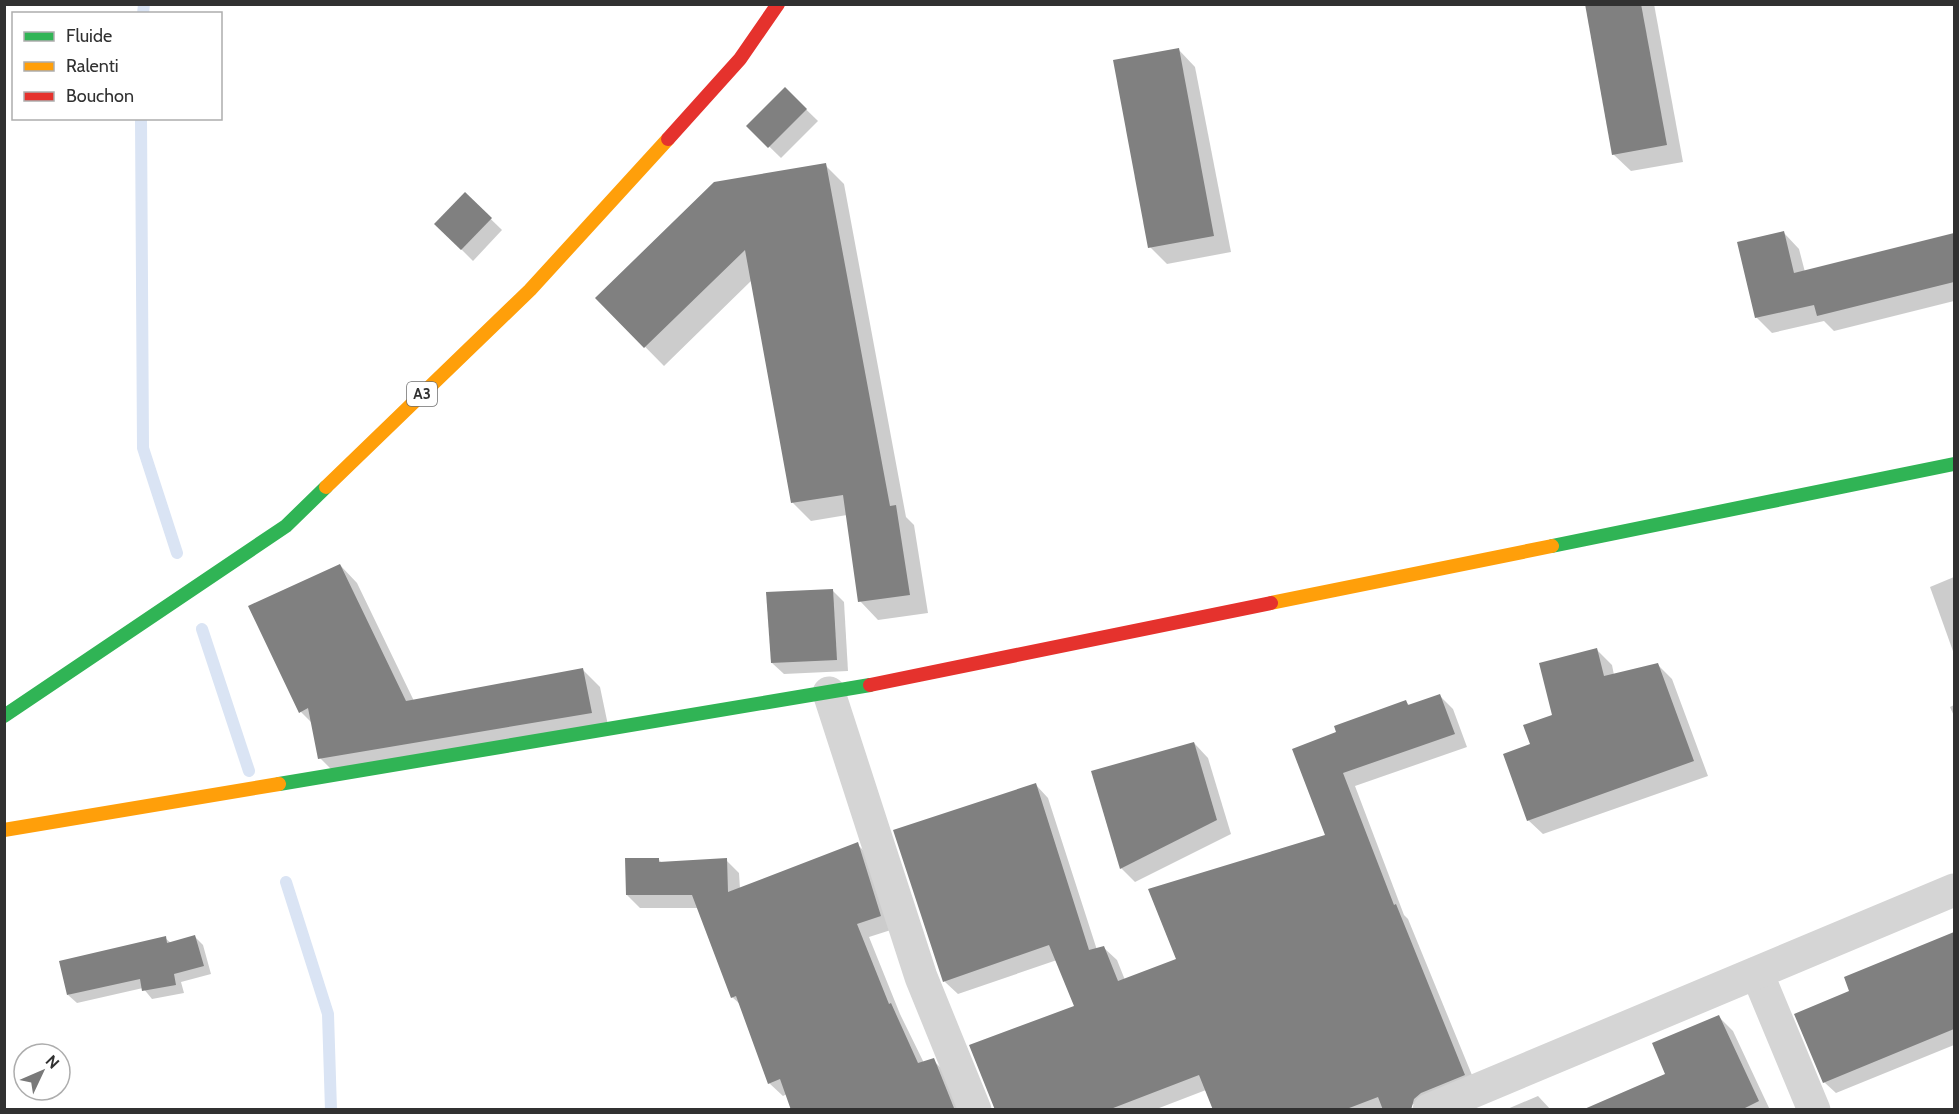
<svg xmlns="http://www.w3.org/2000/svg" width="1959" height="1114" viewBox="0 0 1959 1114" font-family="Cabin,sans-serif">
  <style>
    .shadow { fill: #0003 }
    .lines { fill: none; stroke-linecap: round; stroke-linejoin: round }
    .stream { stroke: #dae4f4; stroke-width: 12 }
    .building { fill: #808080 }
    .street { stroke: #d5d5d5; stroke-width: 33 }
    .fast { stroke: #30b455; stroke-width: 14 }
    .slow { stroke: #ff9f0a; stroke-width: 14 }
    .jam { stroke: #e5322d; stroke-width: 14 }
    .labels { text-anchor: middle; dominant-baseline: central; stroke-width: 6; stroke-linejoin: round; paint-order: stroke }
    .shield { fill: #fff; stroke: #6f6f6f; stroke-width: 1.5 }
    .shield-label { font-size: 15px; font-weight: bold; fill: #313131 }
  </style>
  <rect width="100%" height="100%" fill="#fff"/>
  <g class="shadow">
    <polygon points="1586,4 1654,4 1683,162 1631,171 1613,154"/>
    <polygon points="1178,49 1195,67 1231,252 1167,264 1150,247"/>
    <polygon points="785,89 818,121 781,158 748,126"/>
    <polygon points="825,165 844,184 906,517 914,525 928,613 878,620 860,601 847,515 811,521 793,503 752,280 664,366 597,298"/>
    <polygon points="465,194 502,230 473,261 436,224"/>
    <polygon points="1784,233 1799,249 1805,272 1954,235 1954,301 1834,331 1824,321 1772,333 1756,317"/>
    <polygon points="340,565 357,583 414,701 583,670 600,687 609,730 337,775 320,758 313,724 301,712"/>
    <polygon points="1954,577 1954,654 1930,587"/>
    <polygon points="832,590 844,602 848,671 784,674 772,663"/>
    <polygon points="1597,650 1612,665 1614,675 1657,664 1672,679 1708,776 1543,834 1528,820 1531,745"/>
    <polygon points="1440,696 1453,709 1467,747 1355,786 1404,915 1408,919 1474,1080 1399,1110 1214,1110 1206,1090 1154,1110 996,1110 1076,1007 1057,960 958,994 945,982 895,831 1036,785 1048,798 1097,950 1104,948 1117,960 1125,980 1178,960 1327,836 1338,733 1406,702 1410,706"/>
    <polygon points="1954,705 1954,716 1950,707"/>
    <polygon points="1194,743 1208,758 1231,834 1135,882 1121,868"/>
    <polygon points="857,844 870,857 894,929 869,937 900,1014 924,1063 933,1060 946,1073 961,1110 793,1110 787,1094 783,1096 769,1083 741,1005 732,997 699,908 640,908 627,895 659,860 662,863 726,860 739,873 740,889"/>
    <polygon points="1954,933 1954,1045 1836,1093 1824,1082 1851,992 1846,978"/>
    <polygon points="195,937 203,945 211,974 181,982 184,993 152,999 143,988 77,1003 68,995 165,938 171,943"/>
    <polygon points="1719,1017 1733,1031 1770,1110 1584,1110 1667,1075"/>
    <polygon points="1538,1096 1551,1110 1505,1110"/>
  </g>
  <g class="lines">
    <g class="stream">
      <polyline points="143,14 144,4"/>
      <polyline points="141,118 143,448 177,553"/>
      <polyline points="202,629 249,771"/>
      <polyline points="286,882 328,1014 331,1110"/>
    </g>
  </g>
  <g class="building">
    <polygon points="1585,4 1641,4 1667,145 1612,155"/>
    <polygon points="1179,48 1214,236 1148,248 1113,60"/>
    <polygon points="785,87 807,109 768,148 746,126"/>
    <polygon points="826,163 890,506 896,505 910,595 858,602 843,495 791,503 745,250 644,348 595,298 714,182"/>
    <polygon points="465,192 492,218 461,250 434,224"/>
    <polygon points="1784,231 1794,273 1954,233 1954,282 1817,316 1814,305 1755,318 1737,242"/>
    <polygon points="340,564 406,701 583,668 592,713 318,759 308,708 299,713 248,606"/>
    <polygon points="833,589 837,660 771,663 766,592"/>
    <polygon points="1597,648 1604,676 1658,663 1694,761 1527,821 1503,754 1530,744 1523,725 1552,715 1539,663"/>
    <polygon points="1440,694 1455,734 1343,773 1394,905 1396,904 1465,1075 1421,1093 1414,1099 1411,1110 1383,1110 1378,1097 1344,1110 1213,1110 1199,1075 1108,1110 995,1110 969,1045 1074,1006 1049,945 943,982 893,830 1036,783 1089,950 1104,946 1118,981 1176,959 1148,889 1325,835 1292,749 1336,732 1334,726 1406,700 1408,705"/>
    <polygon points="1194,742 1217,820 1120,869 1091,771"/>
    <polygon points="858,842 881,916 857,924 889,1004 891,1003 918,1063 934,1058 954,1108 951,1110 791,1110 780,1079 768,1084 736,996 731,998 692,895 626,895 625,858 659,858 659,862 727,858 728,892"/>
    <polygon points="1954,932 1954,1029 1823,1083 1794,1014 1849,991 1844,977"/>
    <polygon points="195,935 204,966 174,974 176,985 142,991 140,979 67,995 59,961 166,936 167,943"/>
    <polygon points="1719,1015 1759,1101 1741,1110 1582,1110 1665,1074 1652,1043"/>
  </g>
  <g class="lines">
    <g class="street">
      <polyline points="829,693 921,977 975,1110"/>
      <polyline points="1757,973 1814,1110"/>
      <polyline points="1429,1110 1954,890"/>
    </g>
    <g class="fast">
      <polyline points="1552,546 1954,464"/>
      <polyline points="4,716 286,526 326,487"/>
      <polyline points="279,784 870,685"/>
    </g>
    <g class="slow">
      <polyline points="326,487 530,290 668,139"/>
      <polyline points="1271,603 1552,546"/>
      <polyline points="4,830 279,784"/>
    </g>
    <g class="jam">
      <polyline points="668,139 740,59 778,4"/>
      <polyline points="870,685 1271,603"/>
    </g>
  </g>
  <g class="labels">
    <rect class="shield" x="407" y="382" width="30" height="24" rx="4.5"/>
    <g class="shield-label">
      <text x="422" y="394">A3</text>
    </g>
  </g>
  <rect width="1959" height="1114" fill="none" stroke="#313131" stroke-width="12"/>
  <rect x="12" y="12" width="210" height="108" fill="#ffffff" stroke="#adadad" stroke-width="1.5"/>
  <rect x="24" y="32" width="30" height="9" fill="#30b455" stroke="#adadad" stroke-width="1.5"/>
  <text x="66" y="42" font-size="18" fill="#313131">Fluide</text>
  <rect x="24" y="62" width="30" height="9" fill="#ff9f0a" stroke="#adadad" stroke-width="1.5"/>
  <text x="66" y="72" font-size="18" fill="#313131">Ralenti</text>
  <rect x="24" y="92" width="30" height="9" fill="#e5322d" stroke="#adadad" stroke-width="1.5"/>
  <text x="66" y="102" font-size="18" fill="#313131">Bouchon</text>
  <g transform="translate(42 1072) rotate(46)"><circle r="28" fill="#ffffff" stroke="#adadad" stroke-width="1.5"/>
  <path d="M0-4.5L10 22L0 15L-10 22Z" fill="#797979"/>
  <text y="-9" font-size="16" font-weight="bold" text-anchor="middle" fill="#313131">N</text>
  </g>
</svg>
